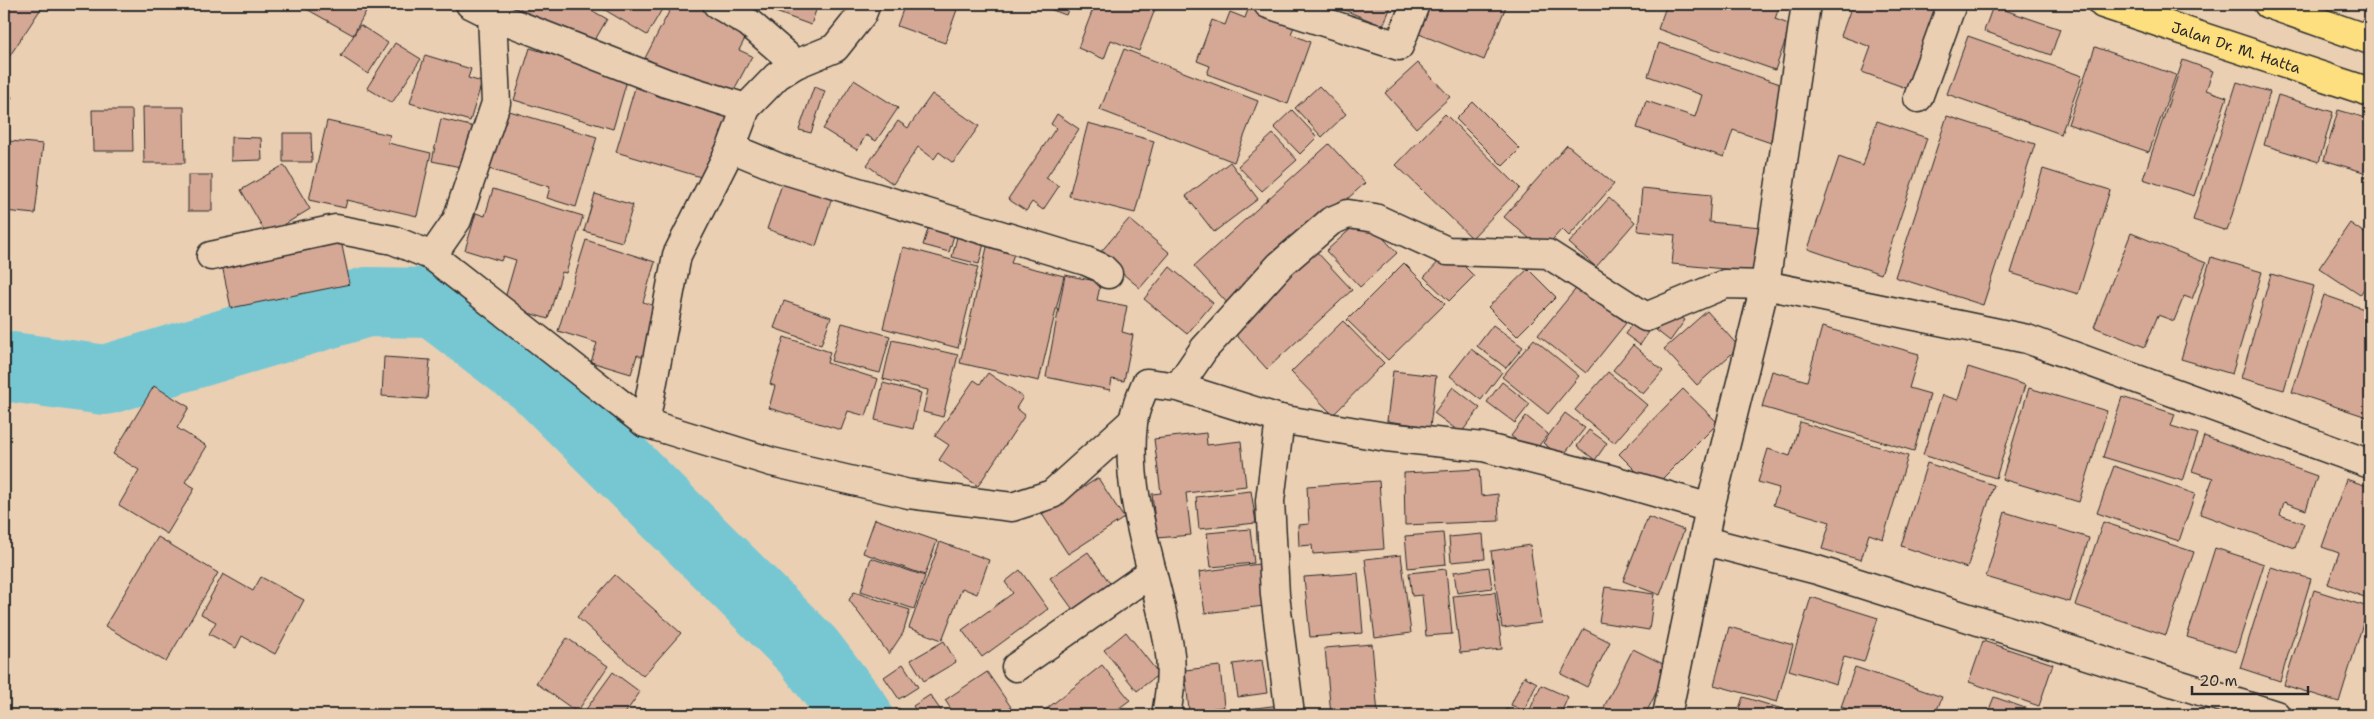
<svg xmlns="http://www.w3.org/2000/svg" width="2374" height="719" viewBox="0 0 2374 719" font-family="'Shantell Sans',sans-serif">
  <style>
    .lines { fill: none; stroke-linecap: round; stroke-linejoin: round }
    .river { stroke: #77c7d3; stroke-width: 70 }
    .building { fill: #d5a896; stroke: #2b2b2b }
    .street-casing { stroke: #2b2b2b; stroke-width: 31 }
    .primary-casing { stroke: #2b2b2b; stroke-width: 31 }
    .street { stroke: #eacfb2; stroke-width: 28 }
    .primary { stroke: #fddf80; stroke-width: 28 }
    .labels { text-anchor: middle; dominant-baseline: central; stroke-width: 4; stroke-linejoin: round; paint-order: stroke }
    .street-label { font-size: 15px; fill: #2b2b2b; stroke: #eacfb2 }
  </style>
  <rect width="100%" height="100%" fill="#eacfb2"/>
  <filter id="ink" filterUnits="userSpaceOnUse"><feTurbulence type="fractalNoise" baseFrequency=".02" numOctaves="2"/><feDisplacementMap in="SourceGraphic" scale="10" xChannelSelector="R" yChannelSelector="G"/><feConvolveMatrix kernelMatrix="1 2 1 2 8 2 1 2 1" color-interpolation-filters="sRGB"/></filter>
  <g filter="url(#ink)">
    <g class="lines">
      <polyline class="river" points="4,366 105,380 367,302 434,303 538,382 809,652 857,715"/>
    </g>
    <g class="building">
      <polygon points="4,4 44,4 5,63 4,62"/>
      <polygon points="305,4 370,4 353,35 303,7"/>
      <polygon points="523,4 585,4 584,6 607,19 588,52 518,12"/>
      <polygon points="602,4 665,4 647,35 600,7"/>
      <polygon points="673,4 696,4 749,31 739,50 752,56 728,101 645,58"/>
      <polygon points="754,4 818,4 811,25"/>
      <polygon points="905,4 959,4 945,43 897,26"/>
      <polygon points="1036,4 1070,4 1066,15"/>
      <polygon points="1095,4 1157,4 1139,51 1111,40 1104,59 1078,48"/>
      <polygon points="1330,4 1392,4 1383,26"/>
      <polygon points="1431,4 1507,4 1484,60 1419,34"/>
      <polygon points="1667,4 1780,4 1775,19 1791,25 1775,70 1658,29"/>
      <polygon points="1848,4 1946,4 1914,91 1862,72 1871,47 1841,36 1852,5"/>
      <polygon points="1993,6 2060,29 2051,55 1984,31"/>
      <polygon points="1249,7 1295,24 1291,34 1310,42 1288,104 1207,74 1210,66 1197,61 1212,20 1225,25 1230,12 1245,18"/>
      <polygon points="360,25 388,43 368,74 341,56"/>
      <polygon points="1968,36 2082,76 2061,134 1947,94"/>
      <polygon points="395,43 421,59 392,103 367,88"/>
      <polygon points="1659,43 1792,88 1774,144 1733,130 1724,157 1637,128 1646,101 1695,117 1702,95 1648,76"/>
      <polygon points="2095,47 2176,75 2149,152 2068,124"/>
      <polygon points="530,48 628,77 613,129 514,100"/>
      <polygon points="1124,49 1258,101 1234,162 1100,110"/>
      <polygon points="425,55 471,69 468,78 482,82 470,121 410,103"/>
      <polygon points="2183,60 2213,71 2206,90 2227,97 2194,196 2143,179"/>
      <polygon points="1418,63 1450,97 1416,128 1385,93"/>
      <polygon points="854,80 898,108 876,141 866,135 857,150 823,129"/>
      <polygon points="637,81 731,109 711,180 616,152"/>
      <polygon points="2237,82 2270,92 2227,231 2193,220"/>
      <polygon points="1319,86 1346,114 1322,137 1295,108"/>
      <polygon points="814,87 825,91 811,133 799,130"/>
      <polygon points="4,91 12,97 4,110"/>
      <polygon points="932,94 979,126 953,163 939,152 934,159 918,147 893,184 867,165 898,121 908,128"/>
      <polygon points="2278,95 2333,112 2319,162 2264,145"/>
      <polygon points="1473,102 1520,149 1503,166 1456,119"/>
      <polygon points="143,107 184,107 185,163 144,163"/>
      <polygon points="92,110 132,110 133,151 93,151"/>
      <polygon points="506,110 597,137 576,207 547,198 550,187 489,169"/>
      <polygon points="1292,110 1317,137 1300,154 1274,127"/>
      <polygon points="2338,110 2370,119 2370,174 2324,160"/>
      <polygon points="1057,114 1079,129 1046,178 1059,186 1043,210 1032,202 1026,211 1008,199 1056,128 1051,124"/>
      <polygon points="1445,114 1520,188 1472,238 1396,165"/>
      <polygon points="1947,116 2035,144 1983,305 1895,277"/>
      <polygon points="441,119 475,127 465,168 432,161"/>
      <polygon points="327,121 390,135 388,143 431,153 417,216 347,200 345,208 309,200"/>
      <polygon points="1877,121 1927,138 1881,274 1808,249 1839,157 1863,166"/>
      <polygon points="1088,123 1154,141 1135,213 1069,196"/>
      <polygon points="283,133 311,133 312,162 283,162"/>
      <polygon points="1273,134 1297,160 1262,191 1238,166"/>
      <polygon points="231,137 261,138 262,160 231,161"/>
      <polygon points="9,141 43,144 35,214 4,211 4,189"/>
      <polygon points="1329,144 1365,183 1229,305 1194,266"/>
      <polygon points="1567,145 1614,184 1569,236 1562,229 1543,250 1504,217"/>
      <polygon points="1230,162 1258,199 1214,232 1186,196"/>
      <polygon points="284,165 310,209 267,235 241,190"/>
      <polygon points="2043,169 2110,190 2078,294 2011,273"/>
      <rect x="188" y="175" width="24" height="36"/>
      <polygon points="784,178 833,194 816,246 767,229"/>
      <polygon points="1642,188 1711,195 1709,222 1761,227 1756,272 1672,264 1675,235 1638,231"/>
      <polygon points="493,189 583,216 566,273 562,272 548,319 503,305 516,260 503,256 501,261 465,250 476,213 485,216"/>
      <polygon points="595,194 633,205 622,242 584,231"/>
      <polygon points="1609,198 1635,222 1596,267 1569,243"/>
      <polygon points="1364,217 1397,253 1360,287 1326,251"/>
      <polygon points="1129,219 1170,253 1140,288 1099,254"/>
      <polygon points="2350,223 2370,237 2370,279 2360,295 2319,268"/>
      <polygon points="929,226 955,232 949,252 923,245"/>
      <polygon points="958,233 985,239 979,264 952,257"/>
      <polygon points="2131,233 2206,263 2192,299 2184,296 2174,321 2158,315 2145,347 2094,327"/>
      <polygon points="586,240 655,262 643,302 666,310 650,360 637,355 631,374 591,362 597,343 558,331"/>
      <polygon points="341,241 350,284 231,308 222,265"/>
      <polygon points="988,243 1015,250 1011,263 1064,276 1039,381 960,363"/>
      <polygon points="903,247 978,267 958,348 883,328"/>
      <polygon points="1315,250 1352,290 1267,369 1230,328"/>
      <polygon points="1449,251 1474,276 1449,301 1424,277"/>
      <polygon points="2211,257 2262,272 2232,374 2181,359"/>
      <polygon points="1404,263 1445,304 1388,360 1347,320"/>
      <polygon points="1170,267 1213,303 1187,334 1144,299"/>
      <polygon points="1528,269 1556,297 1517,336 1488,307"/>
      <polygon points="2271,274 2314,286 2284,390 2241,378"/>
      <polygon points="1065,275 1101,282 1097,300 1127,306 1122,332 1133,335 1124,381 1112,379 1110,390 1046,377"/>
      <polygon points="1579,285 1626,323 1586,373 1538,335"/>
      <polygon points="2324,295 2370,311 2370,418 2292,392"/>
      <polygon points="784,301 831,317 821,345 774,328"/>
      <polygon points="1670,310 1685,320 1670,341 1656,330"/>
      <polygon points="1707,311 1739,347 1697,385 1664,349"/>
      <polygon points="1638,315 1653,326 1640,345 1625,334"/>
      <polygon points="1343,321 1384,363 1333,415 1291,372"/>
      <polygon points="842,323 890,336 880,373 831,361"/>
      <polygon points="1493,325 1523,347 1506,368 1477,346"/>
      <polygon points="1822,327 1919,354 1909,388 1930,394 1914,451 1762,407 1772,371 1807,381"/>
      <polygon points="784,337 830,352 827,363 878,379 866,416 848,411 841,430 769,408 775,386 770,384"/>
      <polygon points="1534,339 1579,376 1548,414 1502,377"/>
      <polygon points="892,340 958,355 943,417 923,412 928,390 883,379"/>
      <polygon points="1633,345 1663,371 1643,394 1613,370"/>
      <polygon points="1471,349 1502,372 1481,400 1450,376"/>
      <polygon points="384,357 430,360 427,399 382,396"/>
      <polygon points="1968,367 2025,385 1996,478 1923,455 1942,395 1958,400"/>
      <polygon points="1393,371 1436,376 1430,427 1387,421"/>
      <polygon points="1608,372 1647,405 1614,443 1575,410"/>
      <polygon points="988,373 1023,397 1016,408 1025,415 978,486 939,460 949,445 935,436 974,380 980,384"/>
      <polygon points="1502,382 1530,404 1515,423 1487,402"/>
      <polygon points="883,383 921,393 913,429 875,420"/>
      <polygon points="154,386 189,407 177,428 207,446 185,482 195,488 167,534 119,505 139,470 113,454"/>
      <polygon points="1453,387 1480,408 1461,433 1434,413"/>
      <polygon points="2029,388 2107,411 2079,502 2002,479"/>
      <polygon points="1683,389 1718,423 1653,488 1619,454"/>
      <polygon points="2122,397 2175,414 2171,426 2198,434 2183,481 2103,457"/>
      <polygon points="1565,413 1585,428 1562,457 1543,443"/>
      <polygon points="1526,416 1548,434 1533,453 1511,436"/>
      <polygon points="1800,422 1908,456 1883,539 1869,534 1861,560 1822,549 1830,522 1773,505 1779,488 1758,482 1768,449 1790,456"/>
      <polygon points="1589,430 1607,443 1595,460 1577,446"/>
      <polygon points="1206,433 1207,445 1241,441 1246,486 1186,493 1191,535 1157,538 1152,494 1161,493 1154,439"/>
      <polygon points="2204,436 2317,476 2306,510 2284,502 2280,515 2304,523 2295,548 2200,514 2213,478 2192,471"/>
      <polygon points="1927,463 1994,485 1967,568 1901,546"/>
      <polygon points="2114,466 2195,494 2179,541 2097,513"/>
      <polygon points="1479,469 1481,496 1498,494 1499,521 1405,525 1404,473"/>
      <polygon points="1098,478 1124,518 1068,554 1042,514"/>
      <polygon points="2346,479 2370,487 2370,599 2328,584 2339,553 2322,547"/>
      <polygon points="1379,481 1384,549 1313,554 1312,545 1299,546 1298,525 1309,524 1307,486"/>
      <polygon points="1251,491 1256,523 1199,529 1196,497"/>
      <polygon points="2005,512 2089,538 2070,602 1986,577"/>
      <polygon points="1648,517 1684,530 1660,595 1623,581"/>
      <polygon points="875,519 937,541 925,575 863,553"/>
      <polygon points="2103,522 2194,552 2166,635 2075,605"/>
      <polygon points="1250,529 1254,563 1211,567 1207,533"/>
      <polygon points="1443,533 1446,564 1408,568 1405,536"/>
      <polygon points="1483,534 1485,559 1451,562 1449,537"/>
      <polygon points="158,537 218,573 166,662 105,626"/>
      <polygon points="940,542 989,560 977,594 962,588 942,640 909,628"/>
      <polygon points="1530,545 1541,623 1502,628 1491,551"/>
      <polygon points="2215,548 2264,564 2236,652 2187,637"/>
      <polygon points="1088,552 1114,589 1077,615 1050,578"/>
      <polygon points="1401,555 1411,633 1375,638 1365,559"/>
      <polygon points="871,558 925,576 914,609 861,591"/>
      <polygon points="1259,564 1264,606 1205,613 1199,572"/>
      <polygon points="1489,567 1492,588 1457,593 1454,572"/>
      <polygon points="2271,567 2311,579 2280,681 2240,668"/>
      <polygon points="1446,569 1452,634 1426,636 1422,595 1412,596 1409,573"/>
      <polygon points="1020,570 1048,609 982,657 962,630 1013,593 1005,582"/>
      <polygon points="1358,573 1363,633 1310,637 1304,577"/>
      <polygon points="223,574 253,591 261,577 304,600 275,654 242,636 236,648 209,634 216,622 201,614"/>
      <polygon points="615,575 681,633 643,676 577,617"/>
      <polygon points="1605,587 1654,594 1649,630 1599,622"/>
      <polygon points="2314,590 2368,607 2339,702 2284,685"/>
      <polygon points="854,592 910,610 903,633 889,654 849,600"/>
      <polygon points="1495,592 1502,649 1460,653 1453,596"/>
      <polygon points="1811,597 1878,618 1864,662 1844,657 1836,684 1789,670"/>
      <polygon points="1729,627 1793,645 1777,702 1714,685"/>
      <polygon points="1584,629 1610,642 1587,687 1561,674"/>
      <polygon points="1126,632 1159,674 1137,691 1104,650"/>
      <polygon points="567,638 608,666 577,712 536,683"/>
      <polygon points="944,641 956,662 924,681 911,660"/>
      <polygon points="1983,641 2053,664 2039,706 1969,682"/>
      <polygon points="1372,644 1378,715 1331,715 1325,648"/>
      <polygon points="1633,649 1669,667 1645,715 1620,715 1604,707"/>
      <polygon points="1262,660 1267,693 1238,697 1233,664"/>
      <polygon points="903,664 918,687 899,699 884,677"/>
      <polygon points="1102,665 1130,700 1110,715 1047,715 1044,711"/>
      <polygon points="1220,666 1224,707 1189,711 1185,670"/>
      <polygon points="1855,667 1942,697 1935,715 1864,715 1841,707"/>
      <polygon points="613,672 640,692 624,715 582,715"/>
      <polygon points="987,672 1011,707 998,715 955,715 945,700"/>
      <polygon points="1524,676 1537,683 1524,711 1511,705"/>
      <polygon points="1541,685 1568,697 1560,715 1528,714"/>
      <polygon points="2370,687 2370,706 2364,704"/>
      <polygon points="930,695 944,715 919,715 913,706"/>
      <polygon points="1743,697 1802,715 1737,715"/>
      <polygon points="1994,697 2039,713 2038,715 1987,715"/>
      <polygon points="1280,705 1281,715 1233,715 1232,711"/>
      <polygon points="899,708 904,715 888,715"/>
      <polygon points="2168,708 2189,715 2165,715"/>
      <polygon points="1506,709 1520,715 1503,715"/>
    </g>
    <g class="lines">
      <defs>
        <g id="street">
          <polyline points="470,4 492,15 666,83 746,108"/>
          <polyline points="717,4 749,23 796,64"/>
          <polyline points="866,4 862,14 835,48 796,64 777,76 746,108 731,148 782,169 1086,261 1102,268 1108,274"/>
          <polyline points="1268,4 1399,46 1415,4"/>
          <polyline points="1918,98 1952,4"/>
          <polyline points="211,256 336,229 393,240 432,256 645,423 772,462 909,494 1012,507 1052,494 1133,421"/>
          <polyline points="432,256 457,220 496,103 492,15"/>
          <polyline points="1178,387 1204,349 1280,265 1331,221 1348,214 1375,218 1447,251 1548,254 1646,317 1725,284 1765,285 2027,339 2370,464"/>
          <polyline points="1280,419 1270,501 1275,595 1290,715"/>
          <polyline points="645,423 677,255 731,148"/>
          <polyline points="1705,541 1817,570 2276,715"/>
          <polyline points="1016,667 1152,572"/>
          <path d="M1166,715C1170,693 1173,669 1169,647C1157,574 1124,499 1133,423C1134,410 1141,396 1146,383L1178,387L1280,419L1386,437L1483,447L1606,478L1710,508"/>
          <polyline points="1667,715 1710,508 1765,285 1806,4"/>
        </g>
        <g id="primary">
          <path id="s1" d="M2103,4L2370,92"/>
          <polyline points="2268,4 2370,40"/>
        </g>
      </defs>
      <use href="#street" class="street-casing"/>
      <use href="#primary" class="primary-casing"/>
      <use href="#street" class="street"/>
      <use href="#primary" class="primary"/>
    </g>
  </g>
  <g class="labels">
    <g class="street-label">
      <text stroke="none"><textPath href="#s1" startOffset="140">Jalan Dr. M. Hatta</textPath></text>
    </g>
  </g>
  <rect width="2374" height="719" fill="none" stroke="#eacfb2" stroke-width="20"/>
  <rect x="10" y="10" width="2354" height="699" fill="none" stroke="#2b2b2b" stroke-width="2" filter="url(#ink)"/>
  <path d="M2192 686v8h116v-8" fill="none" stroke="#2b2b2b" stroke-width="2.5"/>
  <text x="2199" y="686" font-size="15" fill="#2b2b2b" stroke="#eacfb2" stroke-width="4" paint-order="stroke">20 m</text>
</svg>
